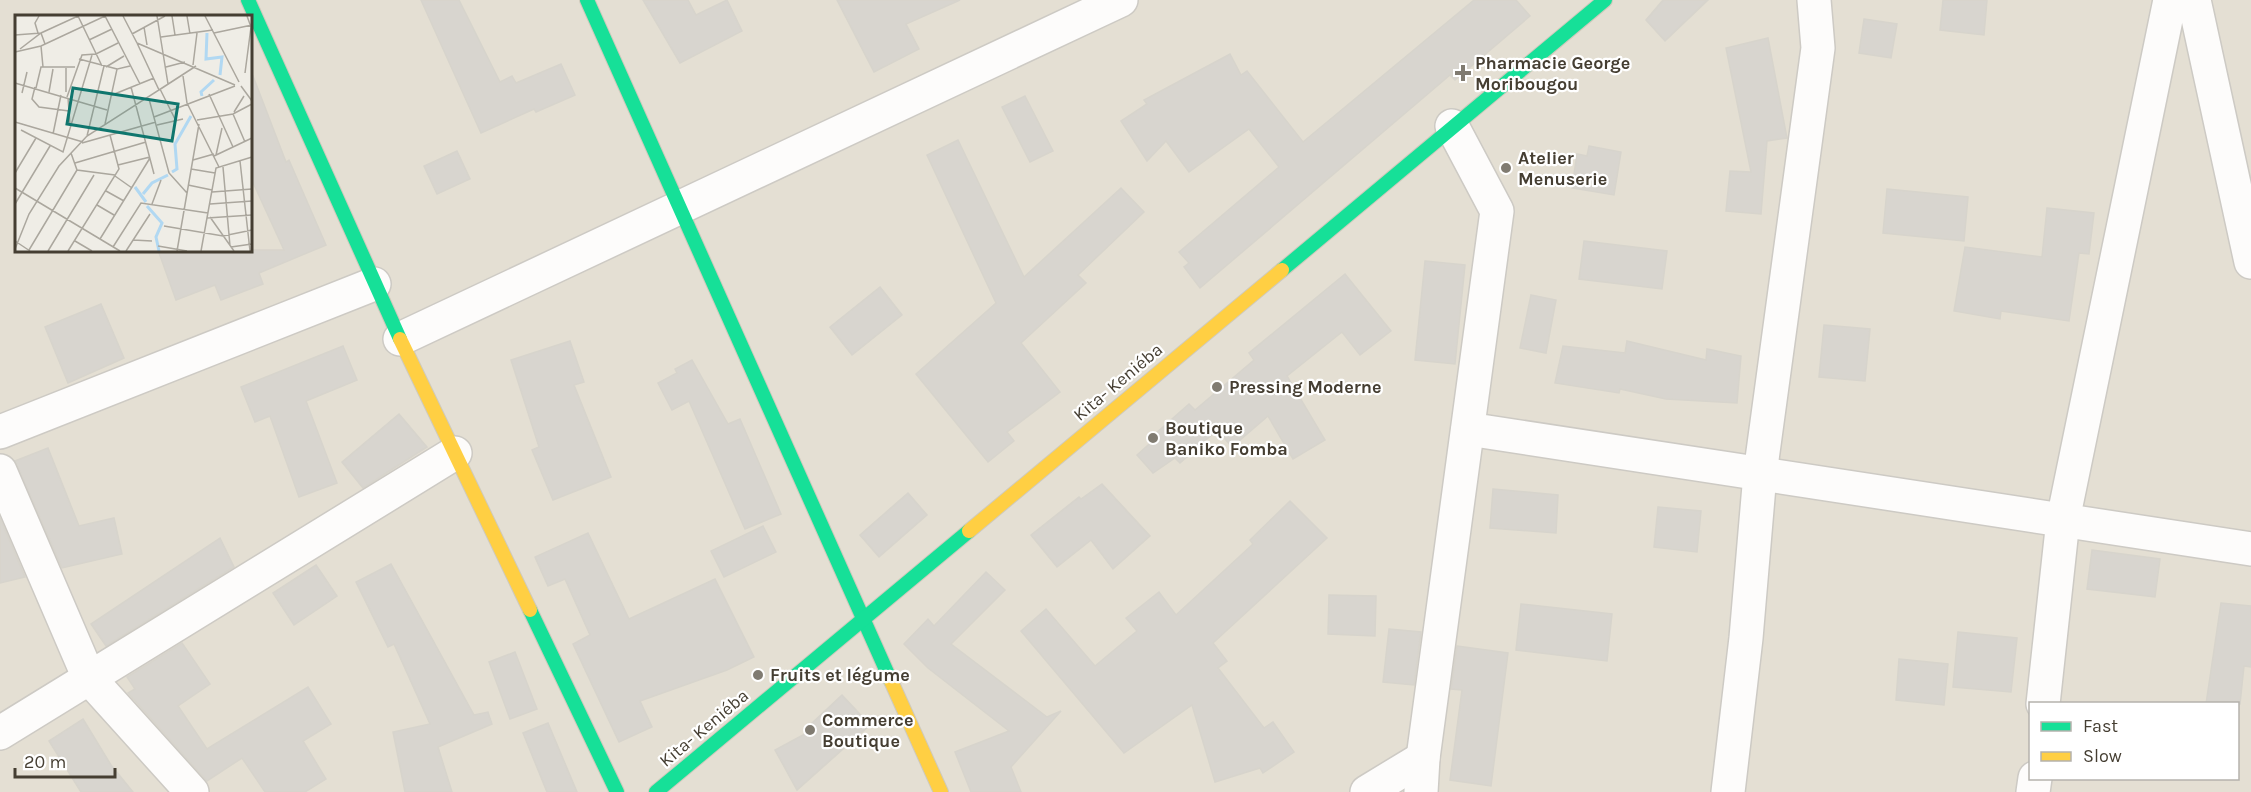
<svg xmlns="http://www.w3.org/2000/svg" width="2251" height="792" viewBox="0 0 2251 792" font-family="Karla,sans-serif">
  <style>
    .residential { fill: #e4dfd3; fill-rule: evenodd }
    .building { fill: #d8d5cf; stroke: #d7d4cc; stroke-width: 1.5 }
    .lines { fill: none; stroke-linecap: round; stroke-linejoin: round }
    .street-casing { stroke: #cdcac4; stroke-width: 36 }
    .fast-casing { stroke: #cfcabc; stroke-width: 16 }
    .slow-casing { stroke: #cfcabc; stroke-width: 16 }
    .street { stroke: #fdfcfb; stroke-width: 33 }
    .fast { stroke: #16e098; stroke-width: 14 }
    .slow { stroke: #ffcf43; stroke-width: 14 }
    .poi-dot { fill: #807b71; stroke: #fff; stroke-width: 2 }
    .labels { text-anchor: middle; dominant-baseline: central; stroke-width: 4.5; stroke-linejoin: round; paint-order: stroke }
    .poi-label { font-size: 18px; font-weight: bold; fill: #453e32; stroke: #fff; text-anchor: start }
    .street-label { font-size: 18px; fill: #453e32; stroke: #fff }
    .inset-river { fill: none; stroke: #b1d8f2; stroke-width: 3 }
    .inset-road { fill: none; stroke: #aba79e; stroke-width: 1.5 }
    .view { fill: #0f766e; fill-opacity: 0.15; stroke: #0f766e; stroke-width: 3 }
    .inset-edge { fill: none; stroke: #453e32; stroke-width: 3 }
  </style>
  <rect width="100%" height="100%" fill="#efede6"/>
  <path class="residential" d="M0,0H2251V792H0ZM16,16H250V250H16ZM2030,704H2238V778H2030Z"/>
  <g class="building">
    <polygon points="421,0 459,0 500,82 512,76 516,83 561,64 575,95 536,112 534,109 481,133"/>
    <polygon points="643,0 688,0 696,15 727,0 742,31 680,63"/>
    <polygon points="837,0 960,0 906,24 919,49 874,72"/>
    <polygon points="1474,0 1516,0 1530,16 1455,80 1450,75 1200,288 1184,267 1189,263 1179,252 1279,167 1249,129 1189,172 1166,141 1147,161 1121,121 1147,104 1144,100 1230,54 1241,75 1247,71 1303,142"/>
    <polygon points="1663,0 1708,0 1665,41 1646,20"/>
    <polygon points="1943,0 1987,0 1984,35 1940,30"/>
    <polygon points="1864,19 1897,24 1891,58 1859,53"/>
    <polygon points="1768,38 1787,138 1767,141 1761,214 1726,211 1730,171 1751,172 1726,48"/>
    <polygon points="253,76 286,162 289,160 326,245 259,273 263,284 221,300 215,285 176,300 158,250 284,250 250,176 250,77"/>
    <polygon points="1025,96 1053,151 1030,162 1002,107"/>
    <polygon points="958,140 1024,277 1121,188 1144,212 1078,275 1086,283 1021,343 1060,392 1007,432 1014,441 988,462 916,374 996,303 927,155"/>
    <polygon points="1589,146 1621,152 1614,195 1572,188 1577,154 1587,156"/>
    <polygon points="457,151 470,179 437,194 424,166"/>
    <polygon points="1887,189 1968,197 1964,241 1883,233"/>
    <polygon points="2047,208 2094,213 2089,254 2079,253 2069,321 2001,311 2000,319 1954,311 1965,247 2042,257"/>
    <polygon points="1584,241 1667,251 1662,289 1579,279"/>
    <polygon points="1425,261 1465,265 1455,364 1415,360"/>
    <polygon points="1345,274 1391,331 1360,355 1342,332 1287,376 1325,440 1293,459 1268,416 1232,447 1217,430 1180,463 1175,458 1153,473 1137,455 1157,437 1154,435 1189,404 1195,410 1254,360 1249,353"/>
    <polygon points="880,287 902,315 852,355 830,327"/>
    <polygon points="1531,295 1556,300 1546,353 1520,348"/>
    <polygon points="101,304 124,358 68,383 45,327"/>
    <polygon points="1824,325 1870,329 1865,381 1819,377"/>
    <polygon points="570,341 584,382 574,385 611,477 553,500 532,450 539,447 511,360"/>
    <polygon points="1627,341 1706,360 1707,349 1741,356 1737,403 1666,399 1620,389 1619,393 1555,383 1563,346 1625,353"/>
    <polygon points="343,346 357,380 306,401 337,483 299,497 270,416 255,422 241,387"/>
    <polygon points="692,360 728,424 740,419 781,514 745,529 689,401 672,410 658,383 677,373 675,369"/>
    <polygon points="399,414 427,447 363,488 342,462"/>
    <polygon points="48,448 79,526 114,518 122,554 62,568 15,461"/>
    <polygon points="1102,484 1150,536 1113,569 1091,540 1057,567 1031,535 1079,497 1081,499"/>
    <polygon points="1493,489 1558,495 1556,533 1490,528"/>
    <polygon points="908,493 927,515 879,557 860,535"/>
    <polygon points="1290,501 1327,538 1213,643 1227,661 1218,668 1264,728 1273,722 1294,752 1263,773 1260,768 1215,782 1192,705 1124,753 1021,631 1046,609 1095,666 1137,631 1126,618 1159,592 1176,615 1253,544 1250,540"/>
    <polygon points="1658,507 1701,511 1697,552 1654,547"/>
    <polygon points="0,518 25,577 0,583"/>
    <polygon points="763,526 776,552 724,577 711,551"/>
    <polygon points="588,533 629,619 715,579 754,657 727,670 640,701 652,727 619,742 573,644 590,635 565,579 548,586 535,557"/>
    <polygon points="220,538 234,567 106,646 91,624"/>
    <polygon points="2092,550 2160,559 2155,597 2087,589"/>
    <polygon points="391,564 474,715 488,712 492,724 438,747 452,792 405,792 393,732 430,724 394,644 388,647 356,582"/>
    <polygon points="316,565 337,596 294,625 273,593"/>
    <polygon points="986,572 1005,590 951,644 1047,717 1061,711 1011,767 1021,792 971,792 955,752 1009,731 928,668 904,644 928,619 934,626"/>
    <polygon points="1329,595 1376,596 1375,636 1328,634"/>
    <polygon points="2221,603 2251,606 2251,667 2244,666 2240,704 2206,704"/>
    <polygon points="1521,604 1612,614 1607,661 1516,650"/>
    <polygon points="1389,629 1421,632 1414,685 1383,682"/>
    <polygon points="1958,632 2017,638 2011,692 1953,687"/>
    <polygon points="182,643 210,684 178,706 207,749 308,687 331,724 303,741 326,779 305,792 265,792 242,758 207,781 128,693 135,689 127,677"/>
    <polygon points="1457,646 1508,653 1491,786 1450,780 1462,690 1451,689"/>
    <polygon points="515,652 537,709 510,719 489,662"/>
    <polygon points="1899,659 1948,664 1944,705 1896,700"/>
    <polygon points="842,695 870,725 797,790 775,750 816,728 812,723"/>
    <polygon points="83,719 111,765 133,792 81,792 49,741"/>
    <polygon points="548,723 577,792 547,792 523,733"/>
  </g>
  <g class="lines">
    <defs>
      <g id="street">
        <polyline points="2194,0 2251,262"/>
        <polyline points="400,339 1121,0"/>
        <polyline points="1468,429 2251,549"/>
        <polyline points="0,432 374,284"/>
        <polyline points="0,471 89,678 192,792"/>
        <polyline points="2043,704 2063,520 2170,0"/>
        <polyline points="0,733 455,453"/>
        <polyline points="1367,792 1423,758"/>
        <polyline points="1421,792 1423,758 1497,211 1452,126"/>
        <polyline points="1728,792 1746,638 1760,474 1818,48 1814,0"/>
        <polyline points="2033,792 2035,778"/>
      </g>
      <g id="fast">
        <polyline points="248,0 400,339"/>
        <polyline points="587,0 891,681"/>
        <polyline points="1282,270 1605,0"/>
        <polyline points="530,610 617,792"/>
        <polyline points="656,792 969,531"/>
      </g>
      <g id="slow">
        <polyline points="400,339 530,610"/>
        <polyline points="969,531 1282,270"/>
        <polyline points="891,681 941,792"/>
      </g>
    </defs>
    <use href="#street" class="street-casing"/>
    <use href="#fast" class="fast-casing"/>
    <use href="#slow" class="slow-casing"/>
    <use href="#street" class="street"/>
    <use href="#fast" class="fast"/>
    <use href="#slow" class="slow"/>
  </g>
  <g class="poi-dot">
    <path d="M1460 64h6v6h6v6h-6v6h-6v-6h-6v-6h6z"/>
    <circle cx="1506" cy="168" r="6"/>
    <circle cx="1217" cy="387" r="6"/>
    <circle cx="1153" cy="438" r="6"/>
    <circle cx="758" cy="675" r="6"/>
    <circle cx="810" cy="730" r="6"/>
  </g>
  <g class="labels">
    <g class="poi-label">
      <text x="1475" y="63">Pharmacie George<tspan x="1475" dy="21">Moribougou</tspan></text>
      <text x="1518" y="158">Atelier<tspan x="1518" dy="21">Menuserie</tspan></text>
      <text x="1229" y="387">Pressing Moderne</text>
      <text x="1165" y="428">Boutique<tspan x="1165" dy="21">Baniko Fomba</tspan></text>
      <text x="770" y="675">Fruits et légume</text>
      <text x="822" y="720">Commerce<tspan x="822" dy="21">Boutique</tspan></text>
    </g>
    <g class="street-label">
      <text transform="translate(1118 382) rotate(-40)">Kita- Keniéba</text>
      <text transform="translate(704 728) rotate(-40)">Kita- Keniéba</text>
    </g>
  </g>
  <g transform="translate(15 15)">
    <rect width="237" height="237" fill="#efede6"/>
    <path class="inset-river" d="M192,18L191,44L207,42L205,60M187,81L186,77L199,65M157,157L162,154L160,129L176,101M120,172L131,187M128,179L137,168L153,160M132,191L147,208L141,222L144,236"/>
    <path class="inset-road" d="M108,1L122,28M142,1L153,69M157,1L160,20M172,1L175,19M190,1L224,67M129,12L132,30M23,18L20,8L24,1M199,18L237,10M117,19L150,1M0,20L26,18L30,29M146,22L198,15M74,25L97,14M122,28L220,70M26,31L28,52M5,34L26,18L63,1L87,51M0,37L26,31L90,1L125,69M64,44L102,54M178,50L182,18M91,52L109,41M151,52L170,47M51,53V77M230,58L236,12L232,1M168,61L172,88L204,152M0,68L92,95M226,71L237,86M20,72L17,84L24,92L54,96M116,72L139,159M21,73L26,52H60M145,74L161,106M144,75L181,51M34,77L38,54M7,78L12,57M194,79L218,132M97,80L139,63M52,82L67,40L81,39L103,28M53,83L55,110M134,84L154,158L172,178M219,97L229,81M218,99L230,127M139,102L220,71M182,105L218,99L237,89M0,107L68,127M90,109L102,54L115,51M142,110L168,104M6,115L48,137L77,40M38,119L46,80M72,121L89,51M67,128L141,107M56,138L62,155L100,160M201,140L207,113M199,141L237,123M178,145L199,139M225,146L235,236M60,148L131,127M103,150L135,142M208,152L215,231M176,154L200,158M0,158L21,123M100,161L117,173M173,170L197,175M0,173L105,236M91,176L109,186M197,177L237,174M0,189L35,131M137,189L146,165M195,189L237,186M82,190L99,200M195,202L219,236M192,203L237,200M149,211L208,221L237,215M85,224L135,143M118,225L137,226M0,226L15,236M60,226L77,236M143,231L172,236M98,232L126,188L193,198M216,232L237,229M0,234L14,199L44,151L72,121L144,75L122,28M14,235L62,155M33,236L79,160M53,236L104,154L95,120M111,236L135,199M162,236L184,109M186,236L201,153L237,142"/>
    <path class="view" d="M58,73L163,89L157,126L52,109Z"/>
    <rect width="237" height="237" class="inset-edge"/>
  </g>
  <rect x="2029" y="702" width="210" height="78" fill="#ffffff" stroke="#b5b2ad" stroke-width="1.5"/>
  <rect x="2041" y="722" width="30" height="9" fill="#16e098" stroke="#b5b2ad" stroke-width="1.5"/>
  <text x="2083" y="732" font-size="18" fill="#453e32">Fast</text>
  <rect x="2041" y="752" width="30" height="9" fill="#ffcf43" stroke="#b5b2ad" stroke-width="1.5"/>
  <text x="2083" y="762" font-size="18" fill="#453e32">Slow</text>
  <path d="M15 768v9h100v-9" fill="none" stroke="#453e32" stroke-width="3"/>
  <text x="24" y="768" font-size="18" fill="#453e32" stroke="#ffffff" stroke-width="4.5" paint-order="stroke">20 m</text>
</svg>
